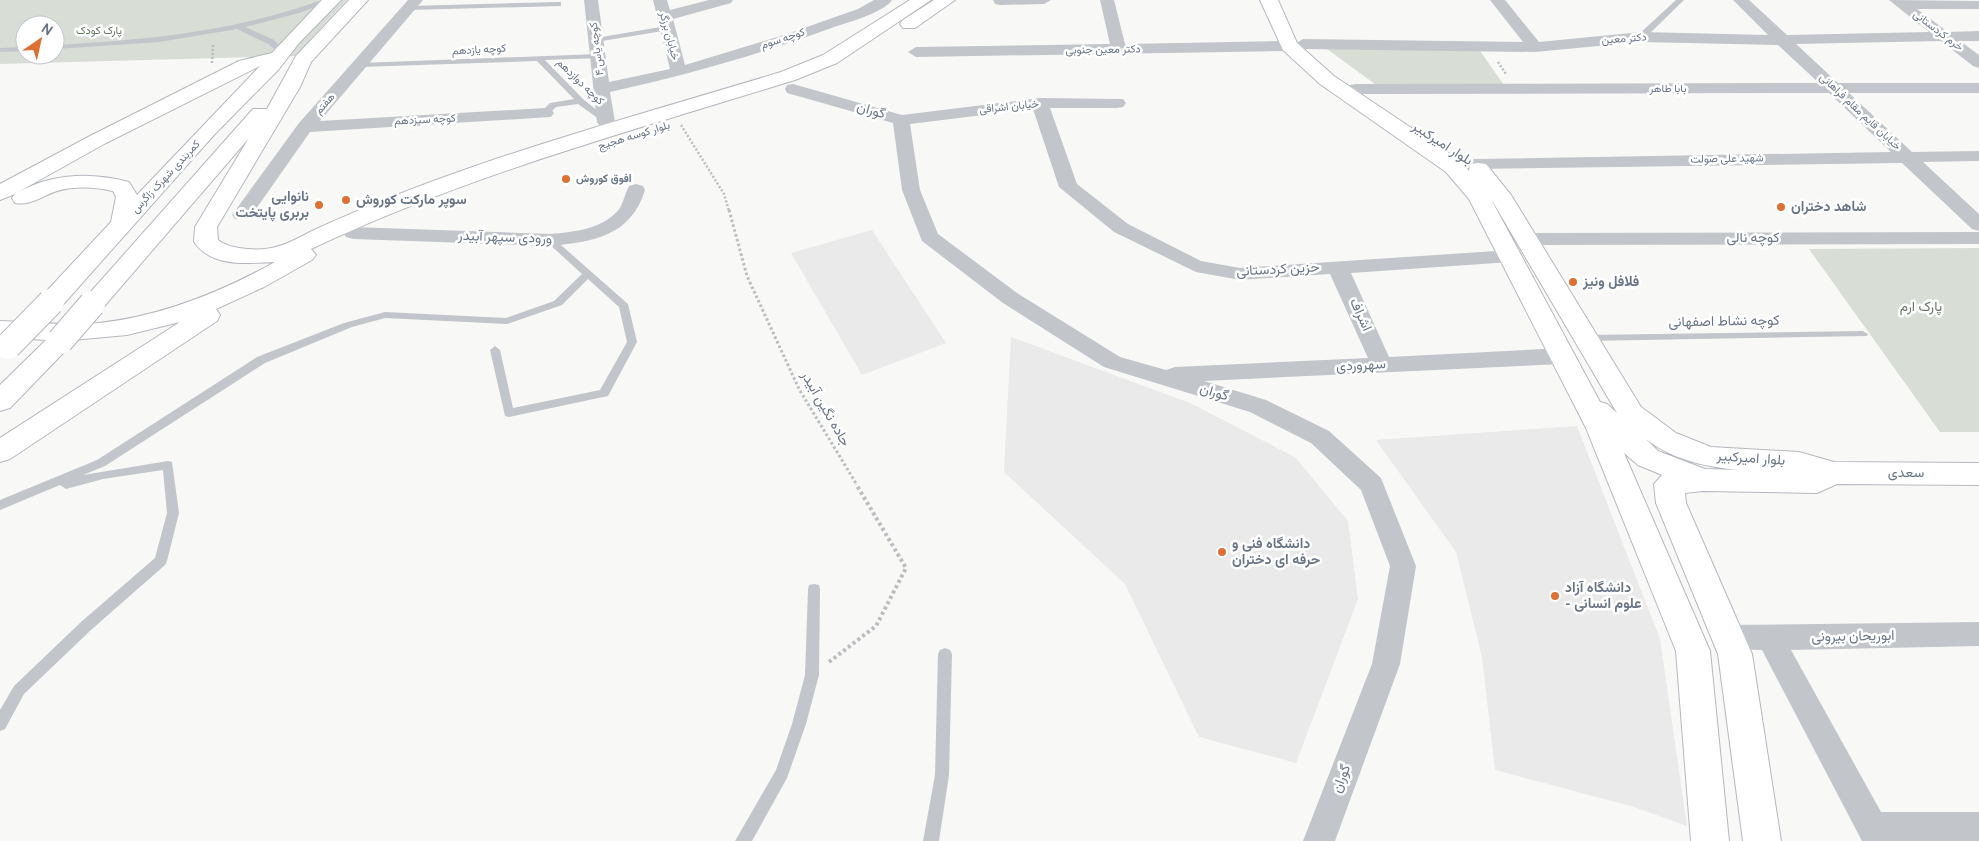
<svg xmlns="http://www.w3.org/2000/svg" width="1979" height="841" viewBox="0 0 1979 841" font-family="Overpass,Vazirmatn,sans-serif">
  <style>
    .built { fill: #e9eae9 }
    .green { fill: #d8ddd6; fill-rule: evenodd }
    .lines { fill: none; stroke-linecap: round; stroke-linejoin: round }
    .secondary-casing { stroke: #b4b8be; stroke-width: 2 }
    .path-far2 { stroke: #babcc0; stroke-width: 2.5; stroke-dasharray: 2 2; stroke-linecap: butt }
    .path-far1 { stroke: #babcc0; stroke-width: 3; stroke-dasharray: 2.5 2.5; stroke-linecap: butt }
    .path { stroke: #babcc0; stroke-width: 4; stroke-dasharray: 3 3; stroke-linecap: butt }
    .lane { fill: #c2c5c9; fill-rule: evenodd }
    .street { fill: #c2c5c9; fill-rule: evenodd }
    .secondary { fill: #fff; fill-rule: evenodd }
    .secondary-bridge-casing { stroke: #b4b8be; stroke-width: 28; stroke-linecap: butt }
    .secondary-bridge { stroke: #fff; stroke-width: 26 }
    .poi-dot { fill: #dc7133; stroke: #fff; stroke-width: 2 }
    .labels { text-anchor: middle; dominant-baseline: central; stroke-width: 5; stroke-linejoin: round; paint-order: stroke }
    .far-park-label { font-size: 11px; fill: #657864; stroke: #fff }
    .far-street-label { font-size: 11px; fill: #697586; stroke: #fff }
    .far-poi-label { font-size: 11px; font-weight: bold; fill: #697586; stroke: #fff; text-anchor: start }
    .street-label { font-size: 14px; fill: #697586; stroke: #fff }
    .poi-label { font-size: 14px; font-weight: bold; fill: #697586; stroke: #fff; text-anchor: start }
    .park-label { font-size: 14px; fill: #657864; stroke: #fff }
  </style>
  <rect width="100%" height="100%" fill="#f8f9f6"/>
  <g class="built">
    <polygon points="872,230 946,343 862,375 791,253"/>
    <polygon points="1011,337 1190,403 1295,457 1348,521 1358,599 1296,763 1199,737 1125,584 1004,472"/>
    <polygon points="1577,426 1660,639 1687,826 1631,806 1495,770 1482,657 1456,552 1376,440"/>
  </g>
  <g class="green">
    <path d="M0,0H347L295,56L0,64ZM25,25H55V55H25Z"/>
    <polygon points="1323,46 1478,48 1508,91 1383,90"/>
    <polygon points="1979,248 1979,432 1940,432 1809,249"/>
  </g>
  <g class="lines">
    <defs>
      <g id="secondary">
        <path d="M322,0H341L299,43L279,69L213,136L60,308L51,310L42,308L39,302L42,296L111,222L116,197L113,191C95,187 75,186 57,191C42,196 30,206 15,203L12,198L15,194L0,200V184L92,135L239,61L272,53ZM260,66L137,195L129,182C91,172 55,173 20,191L106,143Z"/>
        <path d="M349,0H368L311,62L300,87L217,227L218,240C230,250 263,252 279,246C290,243 300,237 310,232C460,162 623,120 781,72L823,55L910,0H931L837,63L795,80C631,131 465,176 311,249L316,255L312,260L264,287L216,309L220,315L217,321L10,459L0,462V438L180,322L127,335L72,340L69,347L10,408L0,411V385L46,340L0,337V321C33,322 66,326 99,323C162,316 221,292 275,262C247,263 212,268 194,242L195,227L249,138L101,310L92,312L83,310L80,304L253,109H267L296,56Z"/>
        <polygon points="934,0 955,0 915,28 903,28 900,24 903,20"/>
        <path d="M1260,0H1278L1297,43L1334,76L1462,162L1469,171L1470,164L1478,163L1486,164L1511,195L1641,407L1676,433L1711,447L1799,452L1834,462L1979,463V485L1837,484L1817,493L1703,491L1685,493L1686,503L1752,654L1781,841H1743L1718,654L1656,503L1654,484L1662,475L1638,465L1624,453L1710,651L1729,841H1691L1676,651L1586,428L1469,199L1446,172L1320,84L1283,50ZM1492,201L1493,202L1617,413L1607,404L1600,402ZM1646,439C1673,460 1706,467 1740,470L1705,469L1658,451Z"/>
      </g>
    </defs>
    <use href="#secondary" class="secondary-casing"/>
    <g class="path-far2">
      <polyline points="1498,62 1506,74"/>
      <polyline points="212,63 213,44"/>
      <polyline points="681,125 724,194 729,211"/>
    </g>
    <polyline class="path-far1" points="729,210 747,276 799,389 857,485"/>
    <polyline class="path" points="829,662 876,626 906,568 856,484"/>
    <g class="lane">
      <path d="M322,0H333L299,13L245,27L274,40L286,53L282,55L268,44L237,29L159,42L55,49V45C147,40 236,31 322,0Z"/>
      <polygon points="1676,0 1684,0 1644,39 1638,39 1638,35"/>
      <polygon points="558,2 561,2 561,6 409,10 405,8 409,6"/>
      <polygon points="666,26 670,28 669,30 596,42 592,40 596,38"/>
      <polygon points="25,47 25,51 0,52 0,48"/>
      <polygon points="598,54 601,54 601,58 545,60 583,99 609,120 609,124 606,124 578,104 556,107 548,115 542,115 542,111 550,103 574,99 537,61 360,67 356,65 360,63"/>
      <polygon points="550,237 553,238 628,304 637,342 608,396 509,417 505,416 490,350 495,346 500,350 513,408 600,390 627,342 619,307 588,279 562,305 507,324 385,318 352,327 265,363 105,466 83,475 168,461 172,462 179,513 167,561 165,565 91,630 24,694 5,729 0,731 0,710 14,686 81,622 155,558 167,513 163,470 103,479 66,489 60,485 0,510 0,500 97,460 257,357 344,323 385,312 506,318 554,301 582,274 547,242 545,240"/>
      <polygon points="1863,331 1868,334 1867,336 1586,341 1581,338 1586,335"/>
      <polygon points="814,584 819,585 820,589 819,675 806,724 787,778 752,841 735,841 776,770 792,724 805,675 808,589 809,585"/>
      <polygon points="945,648 950,650 952,654 949,775 939,841 923,841 935,775 938,654 940,650"/>
    </g>
    <g class="street">
      <polygon points="408,0 423,0 320,121 545,108 551,109 554,113 551,117 310,132 249,219 235,219 232,215 299,123"/>
      <path d="M584,0H598L609,82L670,69L653,0H667L670,10L709,0H733L731,3L673,19L685,65L787,34L858,9L874,0H892C883,13 849,22 834,27C761,54 686,75 610,92L615,122L620,130L617,134H605L597,122Z"/>
      <polygon points="993,0 1051,0 1044,4 1000,5 995,4"/>
      <polygon points="1100,0 1114,0 1125,44 1289,41 1295,44 1303,39 1523,42 1490,0 1505,0 1539,42 1641,32 1768,35 1733,0 1749,0 1787,35 1929,32 1889,0 1979,1 1979,9 1917,9 1948,32 1979,31 1979,41 1960,41 1979,55 1979,68 1973,66 1941,41 1796,44 1838,83 1979,83 1979,93 1849,93 1912,152 1979,151 1979,161 1923,162 1979,214 1979,231 1972,229 1902,163 1474,169 1468,168 1465,164 1468,160 1474,159 1891,152 1829,93 1356,94 1350,93 1348,89 1350,85 1356,84 1819,83 1778,45 1641,42 1535,52 1303,49 1297,46 1289,51 916,57 908,52 916,47 1110,44"/>
      <path d="M793,84L902,115L1040,98L1123,99L1126,103L1123,107L1117,108H1050L1077,184L1128,224L1201,261L1240,268L1511,250L1518,252L1521,256L1518,260L1511,262L1351,273L1389,357L1563,348L1571,351L1574,356L1571,361L1563,364L1204,381L1266,400L1329,431L1381,478L1416,566L1400,664L1335,841H1303L1372,664L1390,566L1361,490L1311,443L1250,412L1104,367L1003,303L922,241L902,190L893,123L787,93L785,89L787,85ZM1033,109L1059,187L1114,232L1196,272L1240,280L1330,274L1368,358L1175,367L1166,370L1120,357L1017,293L938,234L920,190L910,124Z"/>
      <path d="M636,184L643,186L645,190C631,236 593,242 550,246L353,239L346,237L343,233L346,229L353,227L550,234C574,232 604,229 620,208C624,201 625,193 629,186Z"/>
      <polygon points="1979,232 1979,244 1526,245 1519,243 1516,239 1519,235 1526,233"/>
      <polygon points="1979,622 1979,646 1791,650 1881,812 1979,812 1979,841 1862,841 1762,650 1728,649 1718,646 1714,637 1718,628 1728,625"/>
    </g>
    <use href="#secondary" class="secondary"/>
    <defs>
      <g id="secondary-bridge">
        <polyline points="60,341 92,304"/>
        <polyline points="8,346 51,302"/>
      </g>
    </defs>
    <use href="#secondary-bridge" class="secondary-bridge-casing"/>
    <use href="#secondary-bridge" class="secondary-bridge"/>
  </g>
  <g class="poi-dot">
    <circle cx="566" cy="179" r="5"/>
    <circle cx="346" cy="200" r="5"/>
    <circle cx="319" cy="205" r="5"/>
    <circle cx="1781" cy="207" r="5"/>
    <circle cx="1573" cy="282" r="5"/>
    <circle cx="1222" cy="552" r="5"/>
    <circle cx="1555" cy="596" r="5"/>
  </g>
  <g class="labels">
    <g class="far-park-label">
      <text x="99" y="31">پارک کودک</text>
    </g>
    <g class="far-street-label">
      <text transform="translate(1938 31) rotate(37)">خرم کردستانی</text>
      <text transform="translate(669 36) rotate(75)">خیابان برزگر</text>
      <text transform="translate(783 39) rotate(-18)">کوچه سوم</text>
      <text transform="translate(1624 39) rotate(-4)">دکتر معین</text>
      <text transform="translate(597 49) rotate(-97)">کوچه یاس ۴</text>
      <text transform="translate(479 50) rotate(-3)">کوچه یازدهم</text>
      <text transform="translate(1103 50) rotate(-1)">دکتر معین جنوبی</text>
      <text transform="translate(580 82) rotate(44)">کوچه دوازدهم</text>
      <text x="1668" y="89">بابا طاهر</text>
      <text transform="translate(325 104) rotate(-49)">هفتم</text>
      <text transform="translate(1009 107) rotate(-6)">خیابان اشراقی</text>
      <text transform="translate(1860 112) rotate(43)">خیابان قایم مقام فراهانی</text>
      <text transform="translate(425 120) rotate(-3)">کوچه سیزدهم</text>
      <text transform="translate(634 136) rotate(-17)">بلوار کوسه هجیج</text>
      <text transform="translate(1727 159) rotate(-1)">شهید علی صولت</text>
      <text transform="translate(166 177) rotate(-47)">کمربندی شهرک زاگرس</text>
    </g>
    <g class="far-poi-label">
      <text x="576" y="179">افوق کوروش</text>
    </g>
    <g class="street-label">
      <text transform="translate(871 111) rotate(16)">گوران</text>
      <text transform="translate(1442 144) rotate(33)">بلوار امیرکبیر</text>
      <text transform="translate(505 238) rotate(2)">ورودی سپهر آبیدر</text>
      <text x="1753" y="238">کوچه نالی</text>
      <text transform="translate(1278 270) rotate(-3)">حزین کردستانی</text>
      <text transform="translate(1360 315) rotate(66)">اشراف</text>
      <text transform="translate(1724 322) rotate(-1)">کوچه نشاط اصفهانی</text>
      <text transform="translate(1361 366) rotate(-3)">سهروردی</text>
      <text transform="translate(1214 393) rotate(17)">گوران</text>
      <text transform="translate(825 409) rotate(60)">جاده نگین آبیدر</text>
      <text transform="translate(1751 459) rotate(4)">بلوار امیرکبیر</text>
      <text x="1906" y="473">سعدی</text>
      <text transform="translate(1853 637) rotate(-1)">ابوریحان بیرونی</text>
      <text transform="translate(1342 779) rotate(-69)">گوران</text>
    </g>
    <g class="poi-label">
      <text x="309" y="197" text-anchor="end">نانوایی<tspan x="309" dy="16">بربری پایتخت</tspan></text>
      <text x="356" y="200">سوپر مارکت کوروش</text>
      <text x="1791" y="207">شاهد دختران</text>
      <text x="1583" y="282">فلافل ونیز</text>
      <text x="1232" y="544">دانشگاه فنی و<tspan x="1232" dy="16">حرفه ای دختران</tspan></text>
      <text x="1565" y="588">دانشگاه آزاد<tspan x="1565" dy="16">- علوم انسانی</tspan></text>
    </g>
    <g class="park-label">
      <text x="1921" y="307">پارک ارم</text>
    </g>
  </g>
  <g transform="translate(40 40) rotate(34)"><circle r="24" fill="#ffffff" stroke="#c3c8cf"/>
  <path d="M0-4L9 19L0 12L-9 19Z" fill="#dc7133"/>
  <text y="-8" font-size="14" font-weight="bold" text-anchor="middle" fill="#697586">N</text>
  </g>
</svg>
